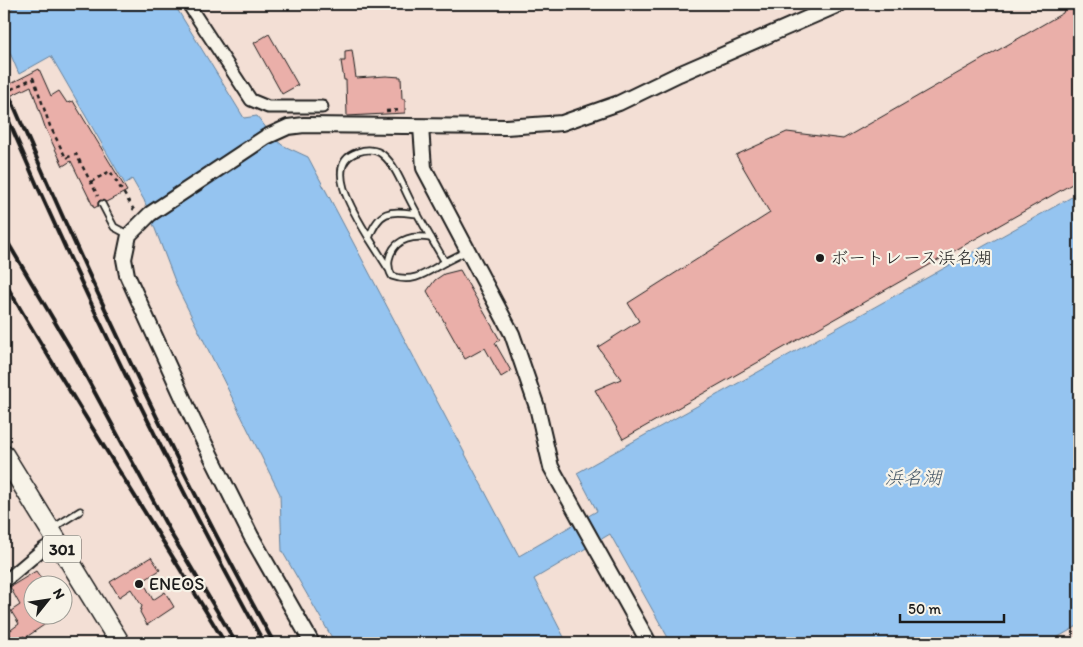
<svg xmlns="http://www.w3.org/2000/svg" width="1083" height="647" viewBox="0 0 1083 647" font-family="Itim,'Klee One',sans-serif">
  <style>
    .water { fill: #95c4f0; stroke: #65819b }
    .building { fill: #eaafa9; stroke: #1c1c1c }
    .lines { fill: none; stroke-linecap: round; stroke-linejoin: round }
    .service-casing { stroke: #1c1c1c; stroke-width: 9 }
    .minor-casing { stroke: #1c1c1c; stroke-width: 15 }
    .tertiary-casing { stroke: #1c1c1c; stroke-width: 18 }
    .trunk-casing { stroke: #1c1c1c; stroke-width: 22 }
    .path { stroke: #1c1c1c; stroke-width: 2.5; stroke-dasharray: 4 4; stroke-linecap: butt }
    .service { stroke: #f7f3e8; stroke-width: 5.5 }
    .minor { stroke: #f7f3e8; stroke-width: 11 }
    .tertiary { stroke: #f7f3e8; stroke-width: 14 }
    .trunk { stroke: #f7f3e8; stroke-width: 19 }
    .rail { stroke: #1c1c1c; stroke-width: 4 }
    .path-bridge { stroke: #1c1c1c; stroke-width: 2.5; stroke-dasharray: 4 4; stroke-linecap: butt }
    .poi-dot { fill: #1c1c1c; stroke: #f7f3e8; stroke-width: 2 }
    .labels { text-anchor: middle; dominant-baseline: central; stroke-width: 4.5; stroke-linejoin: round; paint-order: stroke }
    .shield { fill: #f7f3e8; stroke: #5e5c59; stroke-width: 1 }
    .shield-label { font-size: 16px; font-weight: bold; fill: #1c1c1c }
    .poi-label { font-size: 18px; fill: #1c1c1c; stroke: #f7f3e8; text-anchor: start }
    .water-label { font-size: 19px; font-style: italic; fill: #465766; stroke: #f7f3e8 }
  </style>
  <rect width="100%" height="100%" fill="#f3dfd5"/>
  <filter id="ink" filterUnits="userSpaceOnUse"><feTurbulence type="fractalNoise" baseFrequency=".02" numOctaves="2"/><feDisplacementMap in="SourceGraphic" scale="10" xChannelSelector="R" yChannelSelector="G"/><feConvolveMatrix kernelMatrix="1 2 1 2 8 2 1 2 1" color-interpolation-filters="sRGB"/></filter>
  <g filter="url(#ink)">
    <polygon class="water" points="18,4 174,4 244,118 257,116 274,138 282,145 308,157 519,556 597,511 577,473 1079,193 1079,625 1048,643 671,643 610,534 534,579 567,643 335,643 282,551 280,494 178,289 144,200 132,179 125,184 51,56 19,74 4,39 4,15"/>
    <g class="building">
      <polygon points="1066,4 1079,4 1079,180 623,439 595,390 621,379 598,347 639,321 628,303 770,213 736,155 787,132 843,139 1063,13"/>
      <polygon points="269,34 298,85 282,94 254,43"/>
      <polygon points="352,50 356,78 386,76 401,77 402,99 405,99 405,113 347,116 346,80 344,80 341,61 345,61 345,51"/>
      <polygon points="39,69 51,96 59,91 67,103 73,101 127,191 106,202 100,200 98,202 98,206 94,208 71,161 63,166 45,127 31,86 4,99 4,87"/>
      <polygon points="460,270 500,340 495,343 511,371 501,377 485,348 465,359 427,291 435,280 444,274"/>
      <polygon points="151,557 160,570 143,581 153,600 165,592 174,607 147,625 140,612 142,606 131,589 119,597 110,582"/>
      <polygon points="36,571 45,584 32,584 32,614 42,614 47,623 25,638 24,636 15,642 8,632 19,624 11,611 20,605 10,587"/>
    </g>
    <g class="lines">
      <defs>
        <g id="service">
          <polyline points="102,204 114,227 129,235"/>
          <path d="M418,214C391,211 380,208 369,238C358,219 320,164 358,152C366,149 376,149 383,155C395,165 402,184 409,198C420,220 433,241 445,262L467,251"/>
          <polyline points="369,238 388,268"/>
          <path d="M431,238C424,237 415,236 407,239C391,244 384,262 392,276C414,284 427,272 445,262"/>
          <polyline points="53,528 80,511"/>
        </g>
        <g id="minor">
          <polyline points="188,4 251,100 268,107 322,107"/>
          <polyline points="4,582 43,549 57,540"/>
        </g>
        <g id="tertiary">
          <polyline points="421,127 424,168 512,334 537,407 551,467 649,643"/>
          <polyline points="312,643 251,536 193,420 127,275 124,259 129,235 150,214 266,137 288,127 304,125 506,127 562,123 619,103 679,74 840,4"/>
        </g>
        <polyline id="trunk" points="4,455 120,643"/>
      </defs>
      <use href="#service" class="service-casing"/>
      <use href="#minor" class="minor-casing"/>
      <use href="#tertiary" class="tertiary-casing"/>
      <use href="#trunk" class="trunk-casing"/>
      <g class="path">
        <polyline points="36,85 50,126 66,158 76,154 98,196"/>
        <polyline points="386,111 402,110"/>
        <polyline points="91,182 110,171 134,210"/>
      </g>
      <use href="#service" class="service"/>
      <use href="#minor" class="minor"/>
      <use href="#tertiary" class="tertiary"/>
      <use href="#trunk" class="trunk"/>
      <g class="rail">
        <path d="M4,83C86,274 174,462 274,643"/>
        <path d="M4,110C82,291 169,470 264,643"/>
        <polyline points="4,236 75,356 173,537 236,643"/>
        <path d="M4,281C74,403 153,522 225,643"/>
      </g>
      <polyline class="path-bridge" points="4,93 33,78 36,85"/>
    </g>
  </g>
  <g class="poi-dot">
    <circle cx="820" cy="258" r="5"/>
    <circle cx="139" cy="584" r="5"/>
  </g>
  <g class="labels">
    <rect class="shield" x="43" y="535.5" width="38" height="27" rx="4"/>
    <g class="shield-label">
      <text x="62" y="549">301</text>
    </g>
    <g class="poi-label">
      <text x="830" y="258">ボートレース浜名湖</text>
      <text x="149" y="584">ENEOS</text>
    </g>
    <g class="water-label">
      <text x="913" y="477">浜名湖</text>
    </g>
  </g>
  <rect width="1083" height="647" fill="none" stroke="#f7f3e8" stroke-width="20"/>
  <rect x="10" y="10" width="1063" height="627" fill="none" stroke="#1c1c1c" stroke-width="2" filter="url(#ink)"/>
  <g transform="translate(48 600) rotate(60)"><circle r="24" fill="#f7f3e8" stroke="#9f9d96"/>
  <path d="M0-4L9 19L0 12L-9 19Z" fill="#1c1c1c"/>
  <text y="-8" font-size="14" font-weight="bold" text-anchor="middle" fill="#1c1c1c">N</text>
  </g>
  <path d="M900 614v8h104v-8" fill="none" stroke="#1c1c1c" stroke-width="2.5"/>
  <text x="908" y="614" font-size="15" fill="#1c1c1c" stroke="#f7f3e8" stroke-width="4" paint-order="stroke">50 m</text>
</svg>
